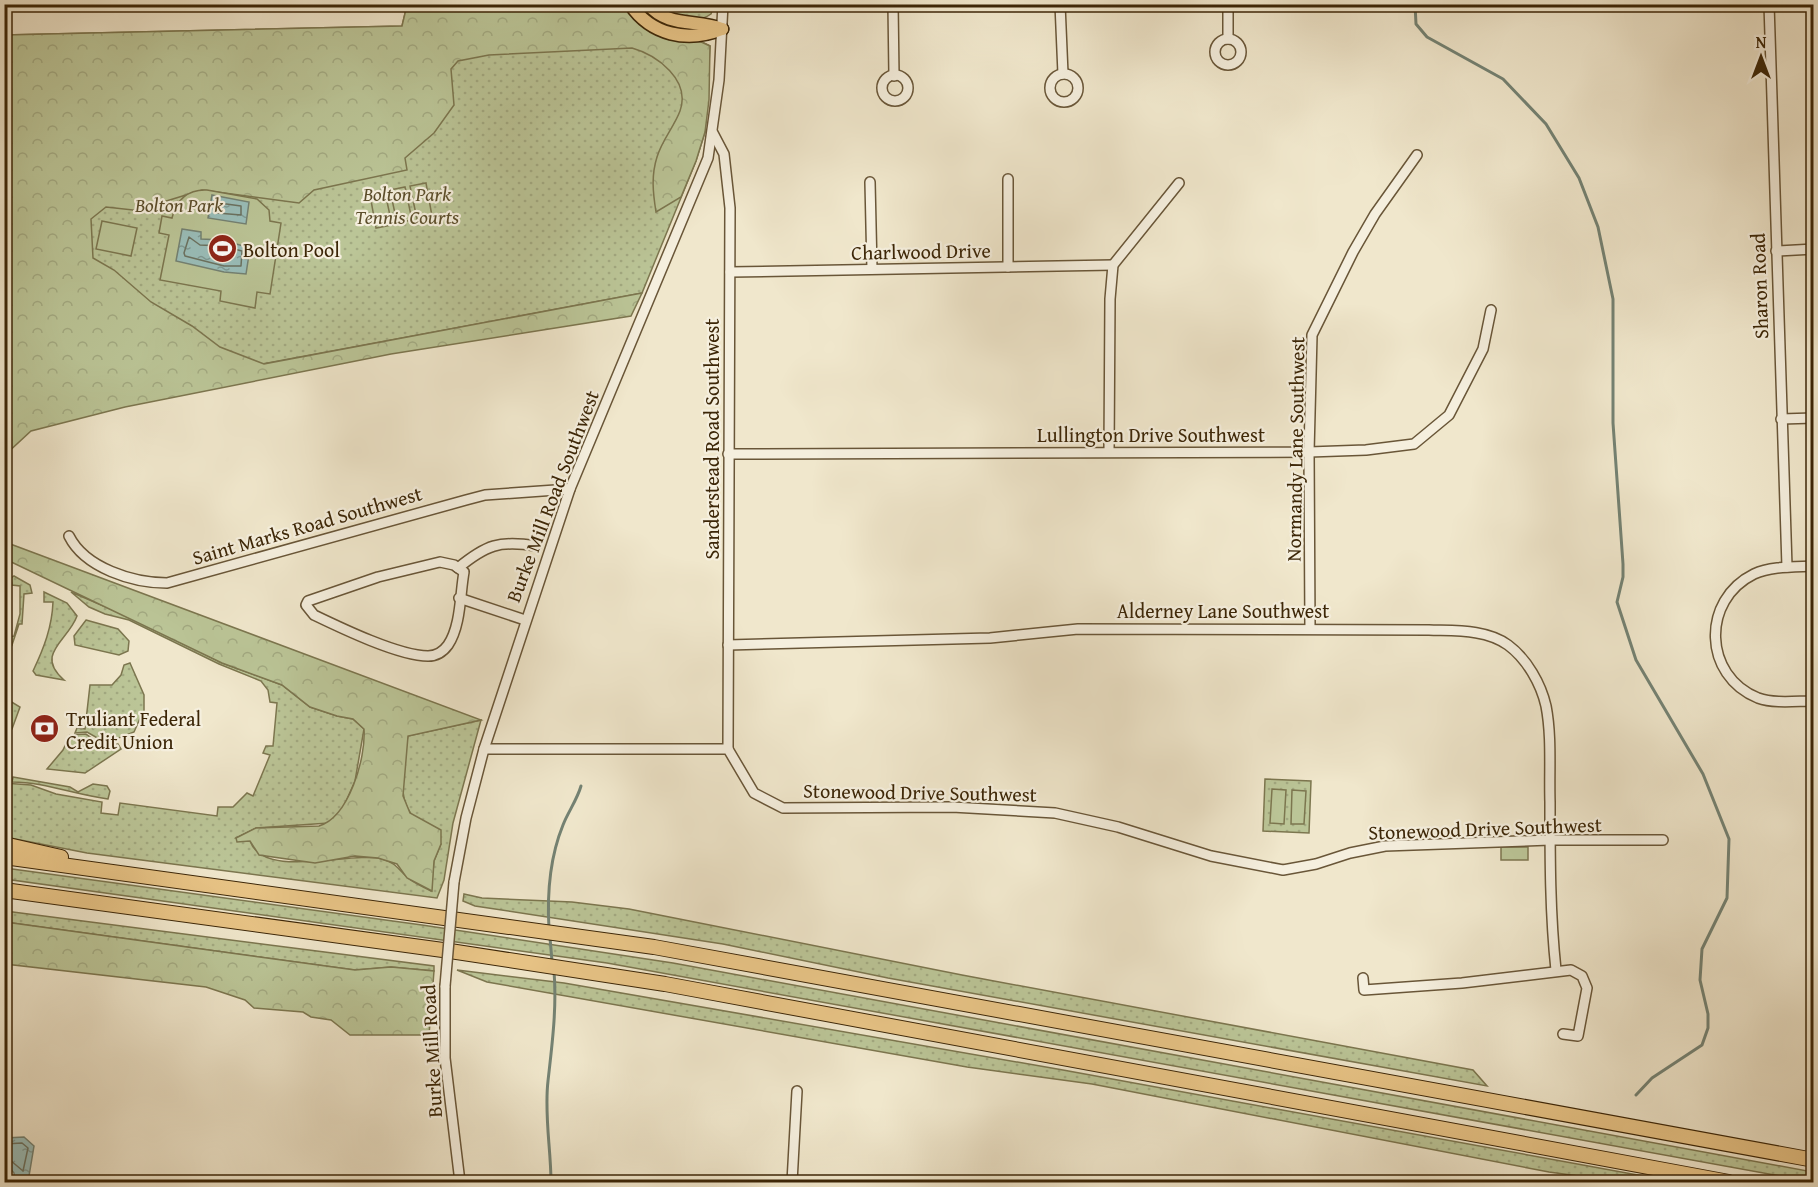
<svg xmlns="http://www.w3.org/2000/svg" width="1818" height="1187" viewBox="0 0 1818 1187" font-family="'Gentium Book Plus',serif">
  <style>
    .green { fill: url(#green-dots); stroke: #7c764f; stroke-width: 1.5 }
    .forest { fill: url(#forest-crowns); stroke: #7c764f; stroke-width: 1.5 }
    .pitch { fill: #bbc597; stroke: #7c764f; stroke-width: 1.5 }
    .water { fill: url(#water-ripples); stroke: #748273; stroke-width: 1.5 }
    .lines { fill: none; stroke-linecap: round; stroke-linejoin: round }
    .shore { stroke: #6b7261; stroke-width: 1.5 }
    .stream { stroke: #748273; stroke-width: 3 }
    .minor-casing { stroke: #695638; stroke-width: 12 }
    .major-casing { stroke: #3c2607; stroke-width: 15 }
    .highway-casing { stroke: #3c2607; stroke-width: 16 }
    .minor { stroke: #f5efde; stroke-width: 9 }
    .major { stroke: #e8c486; stroke-width: 12 }
    .highway { stroke: #e8c486; stroke-width: 14 }
    .minor-bridge-casing { stroke: #695638; stroke-width: 12; stroke-linecap: butt }
    .minor-bridge { stroke: #f5efde; stroke-width: 9 }
    .labels { text-anchor: middle; dominant-baseline: central; stroke-width: 4.5; stroke-linejoin: round; paint-order: stroke }
    .park-label { font-size: 20px; font-style: italic; fill: #5c4e2b; stroke: #f5efde }
    .poi-label { font-size: 20px; fill: #3c2607; stroke: #f5efde; text-anchor: start }
    .street-label { font-size: 20px; fill: #3c2607; stroke: #f5efde }
  </style>
  <defs>
    <pattern id="green-dots" width="8" height="8" patternUnits="userSpaceOnUse" patternTransform="scale(1.5)"><rect width="8" height="8" fill="#bbc597"/><path d="M2 2h.1M6 6h.1" fill="none" stroke="#a2a981" stroke-width="1.8" stroke-linecap="round"/></pattern>
    <pattern id="forest-crowns" width="20" height="18" patternUnits="userSpaceOnUse" patternTransform="scale(1.5)"><rect width="20" height="18" fill="#bbc597"/><path d="M2 6a3 3 0 1 1 6 0M12 15a3 3 0 1 1 6 0" fill="none" stroke="#a2a981"/></pattern>
    <pattern id="water-ripples" width="26" height="14" patternUnits="userSpaceOnUse" patternTransform="scale(1.5)"><rect width="26" height="14" fill="#9abfbb"/><path d="M2 4q2-2 4 0t4 0M15 11q2-2 4 0t4 0" fill="none" stroke="#7f9b96"/></pattern>
  </defs>
  <rect width="100%" height="100%" fill="#f0e7cc"/>
  <filter id="stains"><feTurbulence type="fractalNoise" baseFrequency=".00333" numOctaves="4"/><feColorMatrix values="0 0 0 0 .2 0 0 0 0 .09 0 0 0 0 .02 0 0 0 .5 -.17"/></filter>
  <radialGradient id="worn" r=".72"><stop offset=".6" stop-color="#630" stop-opacity="0"/><stop offset="1" stop-color="#630" stop-opacity=".3"/></radialGradient>
  <g class="green">
    <path d="M407,5H622C632,17 642,29 658,35C675,41 694,36 710,46L705,132L696,161L642,293L5,412L4,35L402,26Z"/>
    <path d="M655,5H714L711,14C693,27 671,14 655,5Z"/>
    <polygon points="14,576 30,585 32,593 24,594 22,624 19,624 12,645 5,637 14,636 20,614 20,586 12,585 11,578"/>
    <path d="M44,592L67,603L77,616C68,641 34,654 64,680L36,675L33,671C44,648 52,627 53,602H44Z"/>
    <path d="M71,592L141,622L222,663L282,685L310,707L337,716L353,719L364,729L355,781L343,808L329,823L256,828L236,838L250,841C264,880 351,851 382,859C396,863 397,868 407,877C413,883 424,887 431,891L434,861L441,844C432,835 420,825 411,814C397,795 402,758 408,736L481,720L453,823L444,880L437,898L87,853L5,837L4,783L31,785L56,794L102,802L101,813L118,815L120,803L217,816L218,807H233L247,793L253,796L270,755L263,753L266,746H273L277,703L270,702L268,690L261,681L219,664L129,620L105,614L89,607Z"/>
    <polygon points="86,620 118,629 129,641 128,651 119,655 75,645 74,636"/>
    <polygon points="130,663 144,695 144,715 142,714 134,732 106,743 87,732 75,733 77,728 85,729 90,685 112,685 121,675 124,665"/>
    <polygon points="5,698 20,707 12,729 7,731"/>
    <path d="M86,734C98,743 103,748 118,744L121,749L85,773L47,769L63,750L70,735Z"/>
    <path d="M13,777L70,787L78,792L93,784L107,786L110,791L108,799C76,795 44,782 12,782Z"/>
    <polygon points="1265,779 1311,781 1309,833 1263,831"/>
    <polygon points="5,868 422,925 673,963 1813,1172 1813,1182 607,963 5,879"/>
    <polygon points="464,894 482,898 572,902 629,909 962,975 1473,1070 1487,1086 888,978 723,944 475,906 463,901"/>
    <polygon points="5,911 434,966 434,971 391,967 355,970 5,922"/>
    <polygon points="457,970 564,983 1063,1070 1676,1182 1622,1182 1549,1172 1092,1084 967,1067 487,982"/>
  </g>
  <g class="forest">
    <path d="M407,5H622C632,17 642,29 658,35C675,41 694,36 710,46L709,100L705,132L696,161L681,197L656,212C653,193 651,176 657,157C662,140 674,127 680,111C691,80 657,55 632,48L489,55L458,61L451,69L454,105L434,133L405,158L407,170L314,190L299,203L202,190L160,203L151,212L106,207L91,219L93,258L114,270L151,302L192,326L220,347L264,364L642,293L631,316L391,354L125,407L31,431L5,455L4,35L402,26Z"/>
    <path d="M5,542L481,720L408,736L403,796L410,813L441,830V844L434,861L432,891L407,878L397,864L378,858L355,856L315,863L259,855L250,841L237,842L236,838L256,828L319,826C349,817 366,758 364,729L353,719L337,716L310,707L282,685L222,663L5,559Z"/>
    <polygon points="5,922 355,970 391,967 434,971 429,1035 350,1035 331,1020 311,1017 303,1012 254,1008 245,1000 206,987 5,964"/>
  </g>
  <g class="pitch">
    <polygon points="426,183 432,216 417,219 410,186"/>
    <polygon points="405,187 412,220 397,223 390,190"/>
    <path d="M207,190L257,199L269,210L270,221L281,223L270,294L257,292L255,308L220,301L221,291L160,280L169,235L159,233L162,216L172,218C176,200 188,189 207,190Z"/>
    <polygon points="385,192 392,225 376,228 370,195"/>
    <polygon points="102,221 137,228 131,256 96,249"/>
    <polygon points="1272,789 1286,790 1284,824 1270,823"/>
    <polygon points="1292,790 1306,791 1304,824 1291,824"/>
    <rect x="1501" y="847" width="27" height="13"/>
  </g>
  <g class="water">
    <polygon points="212,195 249,202 246,224 208,218"/>
    <polygon points="182,229 201,232 201,239 223,240 250,248 246,274 224,272 176,261"/>
    <polygon points="24,1137 34,1146 28,1182 15,1182 14,1173 5,1162 5,1138"/>
  </g>
  <g class="lines">
    <g class="shore">
      <polygon points="219,203 241,206 241,215 217,213 216,205"/>
      <polygon points="189,237 200,245 222,246 242,251 241,266 224,266 185,256 184,253"/>
      <polyline points="4,1144 22,1143 28,1148 23,1171 10,1160 4,1158"/>
    </g>
    <g class="stream">
      <polyline points="1415,4 1416,24 1427,37 1503,79 1546,124 1579,178 1598,227 1613,299 1613,423 1623,564 1623,577 1617,602 1636,660 1703,774 1729,839 1727,898 1702,949 1700,980 1708,1014 1708,1028 1702,1045 1652,1078 1636,1095"/>
      <path d="M549,929C547,895 550,857 563,825C568,812 577,800 581,786"/>
      <polyline points="550,938 552,961"/>
      <path d="M551,1182C551,1149 544,1115 548,1081C552,1045 557,1008 554,971"/>
    </g>
    <defs>
      <g id="minor">
        <polyline points="893,4 894,76"/>
        <polyline points="1060,4 1063,74"/>
        <polyline points="1769,4 1787,567"/>
        <polyline points="1228,39 1228,4"/>
        <circle cx="1228" cy="52" r="13"/>
        <circle cx="1064" cy="88" r="14"/>
        <circle cx="895" cy="88" r="13"/>
        <polyline points="713,133 724,154 730,208 728,749"/>
        <polyline points="1008,179 1008,267"/>
        <polyline points="870,182 872,269"/>
        <polyline points="1776,251 1814,249"/>
        <polyline points="730,272 1113,265"/>
        <polyline points="1781,419 1814,418"/>
        <polyline points="1109,452 1110,299 1113,265 1179,183"/>
        <polyline points="728,454 1309,452 1366,450 1414,444 1449,415 1483,349 1491,310"/>
        <path d="M69,536C85,568 133,583 167,583L466,500L485,495L570,489"/>
        <path d="M440,562L454,565L464,572C460,594 461,626 448,645C443,652 437,656 428,656C399,656 341,628 314,615L306,605L308,601L378,577Z"/>
        <path d="M1814,566C1795,567 1771,566 1754,574C1701,600 1703,676 1758,698C1775,704 1796,701 1814,701"/>
        <path d="M458,568C486,545 499,540 536,546"/>
        <polyline points="459,598 525,620"/>
        <polyline points="1310,628 1309,452 1312,335 1353,252 1375,214 1417,155"/>
        <path d="M728,645L990,638L1078,629L1429,630C1455,631 1486,629 1508,645C1527,659 1541,684 1546,706C1552,737 1549,771 1550,802C1550,858 1550,914 1556,970"/>
        <polyline points="484,749 728,749 754,793 783,808 952,807 1055,813 1118,827 1211,856 1283,870 1316,864 1350,853 1385,846 1550,840 1663,840"/>
        <polyline points="454,882 466,818 484,749 570,489 708,158 719,80 723,4"/>
        <polyline points="1363,978 1364,990 1462,983 1571,970 1582,976 1587,988 1578,1036 1563,1034"/>
        <polyline points="445,986 445,1058 460,1182"/>
        <polyline points="758,1182 873,1182"/>
        <polyline points="792,1182 797,1091"/>
      </g>
      <g id="major">
        <path d="M630,4C651,35 687,43 722,29"/>
        <path d="M648,4C668,28 696,19 722,29"/>
      </g>
      <g id="highway">
        <polyline points="4,844 61,857"/>
        <polyline points="4,857 654,947 1814,1160"/>
        <polyline points="4,890 450,951 665,984 1729,1182"/>
      </g>
    </defs>
    <use href="#minor" class="minor-casing"/>
    <use href="#major" class="major-casing"/>
    <use href="#highway" class="highway-casing"/>
    <use href="#minor" class="minor"/>
    <use href="#major" class="major"/>
    <use href="#highway" class="highway"/>
    <defs>
      <polyline id="minor-bridge" points="445,986 454,882"/>
    </defs>
    <use href="#minor-bridge" class="minor-bridge-casing"/>
    <use href="#minor-bridge" class="minor-bridge"/>
  </g>
  <defs>
    <symbol id="stadium-disc" viewBox="-11 -11 22 22"><circle r="9.5" fill="#8f2418" stroke="#f5efde"/><path d="M0-5a6.5 5 0 1 0 0 10a6.5 5 0 1 0 0-10ZM-3.5-1.8h7v3.6h-7Z" fill="#fff"/></symbol>
    <symbol id="bank-disc" viewBox="-11 -11 22 22"><circle r="9.5" fill="#8f2418" stroke="#f5efde"/><path d="M-6-4H6V4H-6ZM0-2.3a2.3 2.3 0 1 0 0 4.6a2.3 2.3 0 1 0 0-4.6Z" fill="#fff"/></symbol>
  </defs>
  <g fill-rule="evenodd">
    <use href="#stadium-disc" x="206" y="232" width="33" height="33"/>
    <use href="#bank-disc" x="28" y="712" width="33" height="33"/>
  </g>
  <g class="labels">
    <g class="park-label">
      <text x="407" y="193">Bolton Park<tspan x="407" dy="23">Tennis Courts</tspan></text>
      <text x="179" y="204">Bolton Park</text>
    </g>
    <g class="poi-label">
      <text x="243" y="249">Bolton Pool</text>
      <text x="66" y="718">Truliant Federal<tspan x="66" dy="23">Credit Union</tspan></text>
    </g>
    <g class="street-label">
      <text transform="translate(921 251) rotate(-1)">Charlwood Drive</text>
      <text transform="translate(1759 286) rotate(-92)">Sharon Road</text>
      <text x="1151" y="434">Lullington Drive Southwest</text>
      <text transform="translate(711 439) rotate(-90)">Sanderstead Road Southwest</text>
      <text transform="translate(1295 449) rotate(-89)">Normandy Lane Southwest</text>
      <text transform="translate(552 496) rotate(-69)">Burke Mill Road Southwest</text>
      <text transform="translate(307 525) rotate(-16)">Saint Marks Road Southwest</text>
      <text x="1223" y="610">Alderney Lane Southwest</text>
      <text transform="translate(920 792) rotate(1)">Stonewood Drive Southwest</text>
      <text transform="translate(1485 828) rotate(-2)">Stonewood Drive Southwest</text>
      <text transform="translate(431 1051) rotate(-93)">Burke Mill Road</text>
    </g>
  </g>
  <rect width="1818" height="1187" fill="none" stroke="#f0e7cc" stroke-width="24"/>
  <rect x="6" y="6" width="1806" height="1175" fill="none" stroke="#3c2607" stroke-width="3"/>
  <rect x="12" y="12" width="1794" height="1163" fill="none" stroke="#3c2607" stroke-width="1.5"/>
  <g transform="translate(1761 57)" stroke="#f5efde" stroke-width="4.5" paint-order="stroke">
  <path d="M0-4.5L10 22L0 15L-10 22Z" fill="#3c2607"/>
  <text y="-9" font-size="16" font-weight="bold" text-anchor="middle" fill="#3c2607">N</text>
  </g>
  <rect width="100%" height="100%" filter="url(#stains)"/>
  <rect width="100%" height="100%" fill="url(#worn)"/>
</svg>
